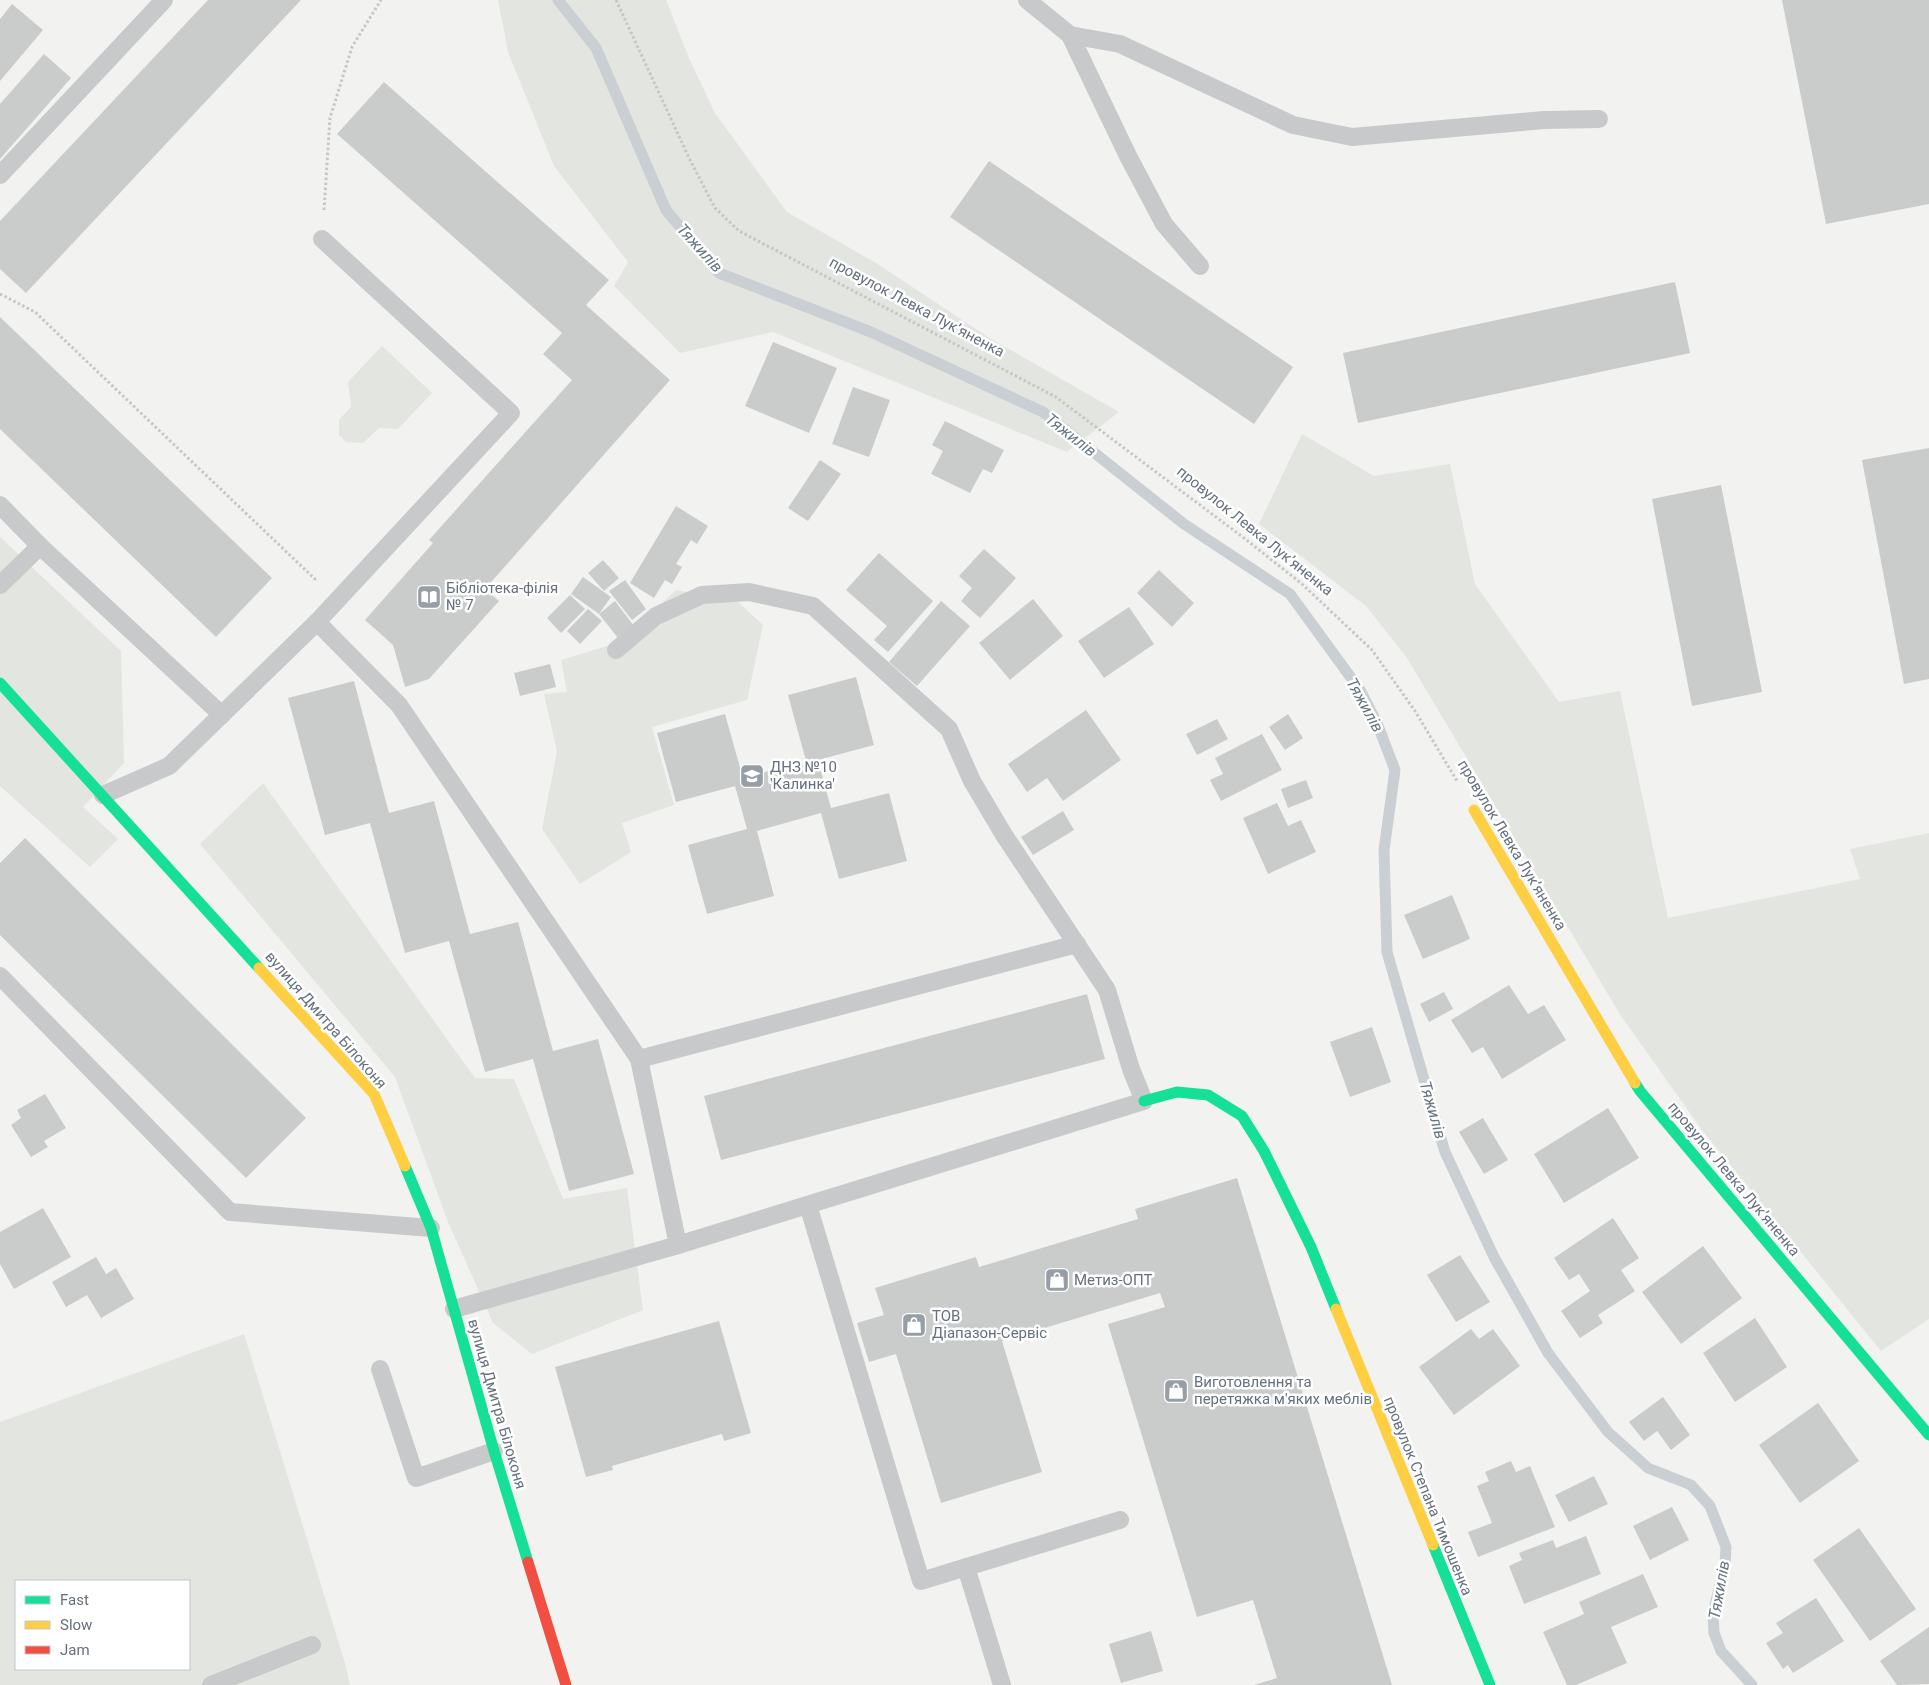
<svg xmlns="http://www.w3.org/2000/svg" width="1929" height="1685" viewBox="0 0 1929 1685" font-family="Roboto,sans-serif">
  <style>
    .green { fill: #e2e5e0; fill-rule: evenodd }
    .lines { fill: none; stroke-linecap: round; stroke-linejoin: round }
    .stream { stroke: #c9cfd2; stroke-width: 11 }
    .building { fill: #cacccc }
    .path { stroke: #c6c6c6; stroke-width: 3; stroke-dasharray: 2.5 2.5; stroke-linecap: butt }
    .lane { stroke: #c8c9ca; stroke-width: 18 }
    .fast { stroke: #16e098; stroke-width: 11 }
    .slow { stroke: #ffcf43; stroke-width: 11 }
    .jam { stroke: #f24e42; stroke-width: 11 }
    .labels { text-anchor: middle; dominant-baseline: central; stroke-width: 5; stroke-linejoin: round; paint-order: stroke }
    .street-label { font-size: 15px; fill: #65707e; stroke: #fff }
    .poi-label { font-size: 15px; fill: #65707e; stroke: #fff; text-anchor: start }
    .water-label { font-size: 16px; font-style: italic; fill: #667783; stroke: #fff }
  </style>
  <rect width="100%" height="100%" fill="#f2f3f1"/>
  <g class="green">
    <polygon points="498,0 666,0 689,58 715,113 787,212 876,263 988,337 1119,412 1067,452 773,332 680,353 614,286 628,262 554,166 508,52"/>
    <polygon points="382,346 432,393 398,429 379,428 363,443 346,442 339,435 339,420 351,407 348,382"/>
    <polygon points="1302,434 1374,476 1450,464 1475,584 1559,702 1620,691 1668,918 1860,879 1850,849 1929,833 1929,1319 1881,1351 1702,1130 1621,1016 1407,658 1366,606 1259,524"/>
    <polygon points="0,537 121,651 124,763 83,807 118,839 90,867 0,786"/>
    <polygon points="676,590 738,602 763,625 747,700 652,727 674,805 622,823 631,852 580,884 542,829 557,751 544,694 567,692 561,660 620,642"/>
    <polygon points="263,783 475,1078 514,1079 563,1199 627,1188 643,1310 532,1354 493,1323 448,1222 395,1077 200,844"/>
    <path d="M244,1334L345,1663L350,1685H0V1422ZM16,1581H189V1669H16Z"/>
  </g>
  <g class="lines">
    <polyline class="stream" points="558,0 596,48 666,210 719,273 871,332 1043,412 1184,524 1290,594 1360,690 1377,723 1395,770 1384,850 1387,952 1445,1152 1494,1257 1548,1353 1608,1432 1648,1468 1691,1485 1710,1506 1726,1547 1725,1565 1713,1613 1714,1633 1721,1651 1752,1685"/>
  </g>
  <g class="building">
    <polygon points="208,0 301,0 26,293 0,269 0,221"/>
    <polygon points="1782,0 1929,0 1929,204 1826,224"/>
    <polygon points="12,4 43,30 0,81 0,19"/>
    <polygon points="44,54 71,78 0,159 0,104"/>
    <polygon points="384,82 609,280 586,305 670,380 485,589 499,601 429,679 405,687 393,645 365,620 433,543 429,540 572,380 543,354 562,333 337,134"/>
    <polygon points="989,161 1293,367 1254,424 950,217"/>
    <polygon points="1675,282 1690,353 1358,423 1343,353"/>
    <polygon points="0,317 272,578 216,637 0,429"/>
    <polygon points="773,342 837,368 809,433 745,406"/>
    <polygon points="853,387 890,400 869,457 832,444"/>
    <polygon points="945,421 1004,450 992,473 983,469 970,493 931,474 943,451 932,445"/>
    <polygon points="1929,448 1929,679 1904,684 1862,460"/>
    <polygon points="820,460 841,474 808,521 788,508"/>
    <polygon points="1721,485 1762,692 1692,706 1652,499"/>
    <polygon points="676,506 708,526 697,544 691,540 676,564 682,567 672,584 665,580 654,598 630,583"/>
    <polygon points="984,549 1016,578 980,618 961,601 972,588 959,576"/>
    <polygon points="879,553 933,601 888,652 874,640 887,626 846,590"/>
    <polygon points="603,560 619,578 604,591 588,573"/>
    <polygon points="1159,570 1194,603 1172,627 1137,593"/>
    <polygon points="583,577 611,597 599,614 615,601 634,626 618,638 599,614 571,594"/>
    <polygon points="625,580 646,609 632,620 609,591"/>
    <polygon points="570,595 585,609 561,633 547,618"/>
    <polygon points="1033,599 1063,636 1010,680 979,643"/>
    <polygon points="941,601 970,626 917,686 889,662"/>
    <polygon points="1129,607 1154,644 1104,678 1078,641"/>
    <polygon points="588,609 602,621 580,644 567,631"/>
    <polygon points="550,664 556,687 520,696 514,673"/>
    <polygon points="856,677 874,745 818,760 831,808 889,793 907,861 839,879 821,813 757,831 774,896 707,914 688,845 747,829 735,786 676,802 657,733 725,714 743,778 806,761 788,695"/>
    <polygon points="354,681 389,813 434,801 470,934 518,922 553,1051 598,1039 634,1174 569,1191 533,1059 485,1072 449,941 405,953 370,823 325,835 288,698"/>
    <polygon points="1086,710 1121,760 1063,801 1047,778 1027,792 1008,764"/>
    <polygon points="1288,714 1303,738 1285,750 1269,727"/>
    <polygon points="1217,719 1228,739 1197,755 1186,734"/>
    <polygon points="1262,734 1282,770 1221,801 1210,780 1223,774 1215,758"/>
    <polygon points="1306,780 1313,798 1288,808 1281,789"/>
    <polygon points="1277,803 1288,826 1301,820 1316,852 1268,874 1243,818"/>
    <polygon points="1063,811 1074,830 1033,855 1021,837"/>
    <polygon points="25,838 306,1118 246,1178 0,935 0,863"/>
    <polygon points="1452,895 1470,939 1423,959 1404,915"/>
    <polygon points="1509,985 1528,1014 1544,1005 1566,1040 1502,1079 1483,1047 1472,1053 1451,1020"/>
    <polygon points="1444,992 1453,1009 1429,1022 1420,1004"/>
    <polygon points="1087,994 1105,1059 721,1160 704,1096"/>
    <polygon points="1372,1027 1391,1082 1350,1097 1330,1042"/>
    <polygon points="45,1094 66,1128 44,1141 48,1147 31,1157 11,1125 21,1118 17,1110"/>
    <polygon points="1608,1108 1639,1158 1564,1203 1534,1154"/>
    <polygon points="1483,1118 1508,1160 1484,1174 1459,1132"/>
    <polygon points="1237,1178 1392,1685 1254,1685 1277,1678 1253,1600 1197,1617 1108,1324 1165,1307 1160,1293 1002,1341 1042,1472 941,1503 896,1354 869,1362 857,1323 884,1315 875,1288 976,1257 979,1267 1138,1219 1135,1209"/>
    <polygon points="43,1208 71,1257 14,1289 0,1264 0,1232"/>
    <polygon points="1613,1218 1639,1258 1621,1270 1635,1291 1598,1315 1603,1323 1580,1338 1561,1311 1590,1291 1579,1274 1569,1280 1554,1258"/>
    <polygon points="1703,1246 1742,1298 1681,1344 1642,1292"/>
    <polygon points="1460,1255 1490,1302 1456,1322 1427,1275"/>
    <polygon points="96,1257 106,1274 116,1268 134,1299 101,1318 87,1295 66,1307 52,1282"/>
    <polygon points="1755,1318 1787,1367 1735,1402 1703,1353"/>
    <polygon points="719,1321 751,1433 724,1441 722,1434 612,1466 613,1470 586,1477 555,1367"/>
    <polygon points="1471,1329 1479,1339 1493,1329 1520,1366 1454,1415 1419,1367"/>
    <polygon points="1663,1397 1690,1435 1671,1450 1657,1431 1644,1441 1629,1422"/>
    <polygon points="1818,1403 1859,1461 1800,1503 1759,1445"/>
    <polygon points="1511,1461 1516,1472 1530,1466 1555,1527 1478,1557 1468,1532 1492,1523 1477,1486 1489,1481 1485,1472"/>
    <polygon points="1594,1476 1608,1504 1569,1522 1555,1495"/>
    <polygon points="1672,1507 1689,1540 1650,1560 1633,1526"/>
    <polygon points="1859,1528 1916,1609 1870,1641 1813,1560"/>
    <polygon points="1586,1536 1601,1574 1524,1604 1509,1566 1522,1560 1519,1553 1553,1540 1556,1548"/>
    <polygon points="1643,1574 1658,1607 1611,1627 1627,1663 1576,1685 1567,1685 1543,1632 1584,1614 1579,1602"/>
    <polygon points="1816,1598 1844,1641 1793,1673 1788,1665 1783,1669 1766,1643 1783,1633 1776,1623"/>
    <polygon points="1929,1627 1929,1684 1897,1685 1880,1661"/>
    <polygon points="1151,1631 1163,1671 1121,1683 1109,1644"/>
  </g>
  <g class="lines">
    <g class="path">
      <polyline points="616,0 690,160 715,208 739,231 1056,397 1244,538 1302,584 1372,650 1415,711 1457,781"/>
      <polyline points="324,210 330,118 352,47 381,0"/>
      <polyline points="0,294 35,312 317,581"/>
    </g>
    <g class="lane">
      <polyline points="1027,0 1070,35 1128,156 1164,224 1200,266"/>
      <polyline points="1070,35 1120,44 1293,125 1352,137 1544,120 1599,119"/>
      <polyline points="0,175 164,0"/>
      <polyline points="0,505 40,546 0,585"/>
      <polyline points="40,546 222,715"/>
      <polyline points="317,622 399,705 639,1059 678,1245"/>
      <polyline points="103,795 169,766 317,622 511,413 322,239"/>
      <polyline points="0,976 230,1212 431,1228"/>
      <polyline points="639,1059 1077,944"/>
      <polyline points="808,1205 921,1581 1120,1520"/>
      <polyline points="454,1309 678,1245 1144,1101 1131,1069 1107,990 1004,835 972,781 949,729 813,606 749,592 702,595 656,616 616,650"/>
      <polyline points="380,1369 416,1478 494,1451"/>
      <polyline points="966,1567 1002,1685"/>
      <polyline points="211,1685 312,1645"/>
    </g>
    <g class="fast">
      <polyline points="0,683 259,968"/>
      <polyline points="1635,1083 1640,1091 1929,1435"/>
      <polyline points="1144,1101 1177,1092 1208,1095 1242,1116 1264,1151 1311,1247 1336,1309"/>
      <polyline points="405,1166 431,1228 494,1451 528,1562"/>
      <polyline points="1433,1545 1490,1685"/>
    </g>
    <g class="slow">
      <polyline points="1474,810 1635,1083"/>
      <polyline points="259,968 374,1094 405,1166"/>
      <polyline points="1336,1309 1433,1545"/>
    </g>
    <polyline class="jam" points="528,1562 566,1685"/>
  </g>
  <defs>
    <symbol id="library-square" viewBox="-11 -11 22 22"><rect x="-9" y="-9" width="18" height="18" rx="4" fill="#969ea6" stroke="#fff"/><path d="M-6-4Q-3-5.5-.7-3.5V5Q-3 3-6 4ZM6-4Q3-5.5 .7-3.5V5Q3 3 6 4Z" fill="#fff"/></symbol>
    <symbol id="school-square" viewBox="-11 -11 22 22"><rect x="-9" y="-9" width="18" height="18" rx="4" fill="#969ea6" stroke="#fff"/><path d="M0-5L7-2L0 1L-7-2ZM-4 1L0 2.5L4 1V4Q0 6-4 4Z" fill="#fff"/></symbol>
    <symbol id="shop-square" viewBox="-11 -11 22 22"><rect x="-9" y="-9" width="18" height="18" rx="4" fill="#969ea6" stroke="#fff"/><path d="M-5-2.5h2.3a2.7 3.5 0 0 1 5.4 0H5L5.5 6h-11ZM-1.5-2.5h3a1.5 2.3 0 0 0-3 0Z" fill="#fff"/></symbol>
  </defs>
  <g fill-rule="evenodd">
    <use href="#library-square" x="415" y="583" width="28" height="28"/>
    <use href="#school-square" x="738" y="762" width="28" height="28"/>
    <use href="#shop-square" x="1043" y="1266" width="28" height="28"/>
    <use href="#shop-square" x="900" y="1311" width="28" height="28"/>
    <use href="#shop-square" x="1162" y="1377" width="28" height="28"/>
  </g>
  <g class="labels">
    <g class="street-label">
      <text transform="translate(917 307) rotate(28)">провулок Левка Лукʼяненка</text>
      <text transform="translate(1255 531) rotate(39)">провулок Левка Лукʼяненка</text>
      <text transform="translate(1512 845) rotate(59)">провулок Левка Лукʼяненка</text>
      <text transform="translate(326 1020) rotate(49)">вулиця Дмитра Білоконя</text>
      <text transform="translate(1734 1179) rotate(50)">провулок Левка Лукʼяненка</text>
      <text transform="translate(497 1404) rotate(74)">вулиця Дмитра Білоконя</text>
      <text transform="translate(1428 1496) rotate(68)">провулок Степана Тимошенка</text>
    </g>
    <g class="poi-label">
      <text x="446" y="588">Бібліотека-філія<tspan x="446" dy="17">№ 7</tspan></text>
      <text x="770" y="767">ДНЗ №10<tspan x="770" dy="17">'Калинка'</tspan></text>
      <text x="1074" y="1280">Метиз-ОПТ</text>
      <text x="932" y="1316">ТОВ<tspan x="932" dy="17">Діапазон-Сервіс</tspan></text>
      <text x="1194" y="1382">Виготовлення та<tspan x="1194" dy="17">перетяжка м'яких меблів</tspan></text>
    </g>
    <g class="water-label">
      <text transform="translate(700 248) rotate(48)">Тяжилів</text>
      <text transform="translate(1071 435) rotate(38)">Тяжилів</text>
      <text transform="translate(1365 705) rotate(61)">Тяжилів</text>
      <text transform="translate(1433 1110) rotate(74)">Тяжилів</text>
      <text transform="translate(1719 1590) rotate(-80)">Тяжилів</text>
    </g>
  </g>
  <rect x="15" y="1580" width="175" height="90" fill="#ffffff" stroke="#c1c6cb"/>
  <rect x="25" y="1596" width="25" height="8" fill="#16e098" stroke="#c1c6cb"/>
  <text x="60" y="1605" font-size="15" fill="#65707e">Fast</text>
  <rect x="25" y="1621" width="25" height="8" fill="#ffcf43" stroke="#c1c6cb"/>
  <text x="60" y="1630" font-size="15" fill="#65707e">Slow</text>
  <rect x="25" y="1646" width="25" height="8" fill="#f24e42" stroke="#c1c6cb"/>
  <text x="60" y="1655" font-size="15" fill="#65707e">Jam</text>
</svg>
